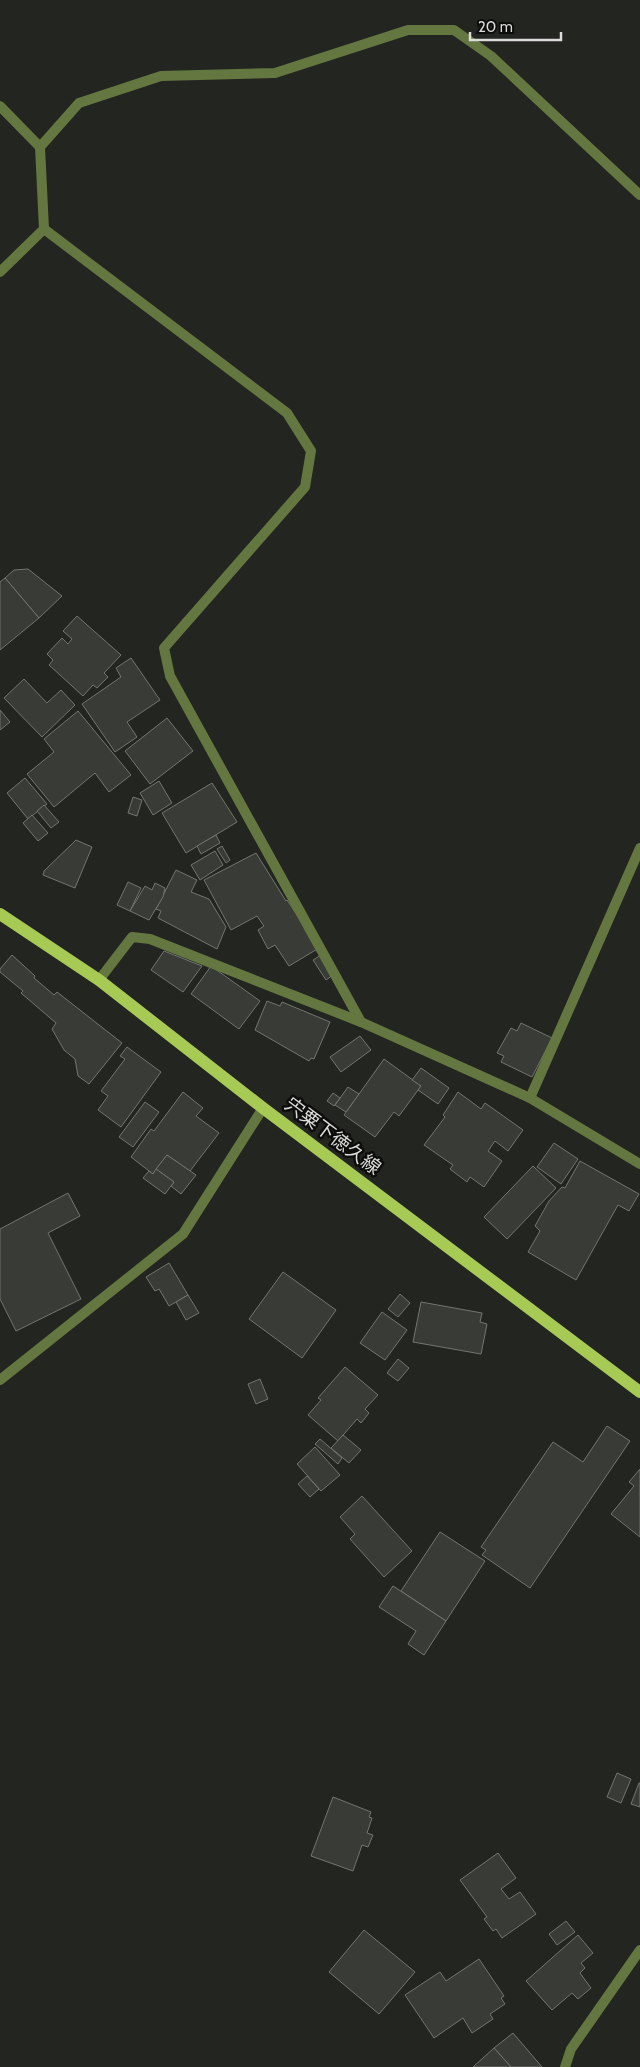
<svg xmlns="http://www.w3.org/2000/svg" width="640" height="2067" viewBox="0 0 640 2067" font-family="Cabin,'Noto Sans JP',sans-serif">
  <style>
    .building { fill: #393b36; stroke: #73756f }
    .lines { fill: none; stroke-linecap: round; stroke-linejoin: round }
    .street { stroke: #657741; stroke-width: 10 }
    .primary { stroke: #a7ca54; stroke-width: 12 }
    .labels { text-anchor: middle; dominant-baseline: central; stroke-width: 5; stroke-linejoin: round; paint-order: stroke }
    .street-label { font-size: 19px; fill: #dbdcd9; stroke: #0d0d0b }
  </style>
  <rect width="100%" height="100%" fill="#232520"/>
  <g class="building">
    <polygon points="28,569 62,596 39,618 5,578 14,570"/>
    <polygon points="5,578 39,618 0,650 0,582"/>
    <polygon points="77,616 121,655 104,673 108,677 97,688 93,685 83,696 49,665 53,660 47,654 62,638 68,644 72,639 63,631"/>
    <polygon points="131,658 160,700 127,722 137,737 115,752 82,704 121,677 116,668"/>
    <polygon points="24,679 47,703 61,690 75,705 42,737 4,698"/>
    <polygon points="0,710 10,722 0,730"/>
    <polygon points="78,711 131,775 109,792 95,773 54,807 27,774 54,752 44,739"/>
    <polygon points="167,718 193,751 150,784 125,751"/>
    <polygon points="25,778 47,804 28,819 7,793"/>
    <polygon points="159,781 172,803 153,815 140,793"/>
    <polygon points="212,783 237,822 186,853 162,813"/>
    <polygon points="133,797 142,800 137,816 128,813"/>
    <polygon points="44,805 59,822 51,828 37,811"/>
    <polygon points="32,815 48,833 38,841 23,823"/>
    <polygon points="216,835 220,843 201,854 197,846"/>
    <polygon points="76,840 92,847 75,888 43,875 44,871"/>
    <polygon points="222,846 230,860 226,863 217,849"/>
    <polygon points="215,851 223,865 200,880 191,865"/>
    <polygon points="256,853 286,901 287,900 319,948 289,966 275,945 268,949 258,930 264,926 257,916 231,930 204,880"/>
    <polygon points="176,870 197,880 191,892 209,899 226,927 217,949 158,918 161,911 156,909"/>
    <polygon points="128,882 141,888 130,911 117,905"/>
    <polygon points="155,883 165,888 163,897 149,920 130,911 145,886 152,890"/>
    <polygon points="164,951 202,966 183,992 151,970"/>
    <polygon points="12,955 35,976 34,978 54,995 57,992 122,1043 89,1084 78,1076 75,1059 64,1050 52,1029 56,1023 21,993 23,991 0,972 0,969"/>
    <polygon points="321,955 333,975 326,980 313,960"/>
    <polygon points="211,966 260,1001 239,1029 191,994"/>
    <polygon points="267,1001 280,1006 282,1002 330,1022 314,1059 311,1058 309,1061 255,1030"/>
    <polygon points="521,1023 552,1038 532,1077 501,1062 504,1056 497,1053 511,1028 517,1031"/>
    <polygon points="360,1036 371,1050 341,1072 330,1057"/>
    <polygon points="127,1047 161,1072 121,1127 98,1110 108,1096 101,1091 125,1059 120,1056"/>
    <polygon points="384,1059 421,1086 399,1116 394,1112 375,1137 344,1115"/>
    <polygon points="421,1068 449,1088 438,1104 418,1090 421,1086 412,1080"/>
    <polygon points="348,1087 359,1094 346,1112 335,1105"/>
    <polygon points="183,1092 203,1108 196,1116 219,1133 190,1171 167,1155 153,1174 131,1157 151,1129 154,1131"/>
    <polygon points="458,1092 481,1109 485,1103 523,1130 508,1151 495,1141 488,1151 502,1161 484,1187 470,1177 467,1182 450,1169 453,1165 424,1145 445,1117 443,1115"/>
    <polygon points="333,1093 340,1098 334,1106 327,1101"/>
    <polygon points="145,1102 159,1112 133,1147 119,1137"/>
    <polygon points="554,1143 578,1159 561,1184 537,1167"/>
    <polygon points="167,1155 196,1175 181,1194 171,1186 174,1182 156,1169"/>
    <polygon points="580,1161 639,1194 629,1211 618,1205 576,1280 528,1252 540,1231 535,1226 549,1201 562,1187 565,1188"/>
    <polygon points="533,1166 556,1188 507,1239 484,1217"/>
    <polygon points="156,1169 174,1182 165,1194 143,1178 149,1171 153,1174"/>
    <polygon points="68,1193 80,1216 48,1233 81,1299 16,1331 0,1299 0,1229"/>
    <polygon points="169,1263 188,1295 169,1306 159,1289 155,1291 146,1277"/>
    <polygon points="283,1272 336,1310 302,1358 249,1319"/>
    <polygon points="400,1294 410,1303 398,1317 388,1309"/>
    <polygon points="188,1295 199,1313 186,1320 176,1302"/>
    <polygon points="421,1302 482,1313 480,1322 487,1324 481,1354 413,1342"/>
    <polygon points="382,1312 407,1330 385,1360 360,1343"/>
    <polygon points="398,1359 409,1368 398,1381 387,1373"/>
    <polygon points="345,1367 378,1395 365,1409 369,1413 361,1423 357,1419 338,1441 308,1415 321,1400 318,1398"/>
    <polygon points="260,1379 268,1399 256,1404 248,1384"/>
    <polygon points="607,1426 630,1441 530,1588 482,1555 486,1550 481,1547 553,1442 583,1462"/>
    <polygon points="343,1435 361,1450 349,1463 331,1448"/>
    <polygon points="320,1439 342,1458 338,1464 315,1444"/>
    <polygon points="315,1447 340,1475 321,1491 297,1464"/>
    <polygon points="640,1469 640,1537 611,1514 634,1486 629,1482"/>
    <polygon points="307,1476 319,1489 310,1497 298,1484"/>
    <polygon points="362,1496 412,1551 384,1577 350,1539 355,1534 340,1517"/>
    <polygon points="440,1532 485,1561 446,1621 401,1591"/>
    <polygon points="393,1586 446,1621 424,1655 408,1644 416,1631 379,1607"/>
    <polygon points="617,1773 631,1779 621,1803 607,1797"/>
    <polygon points="639,1783 640,1783 640,1807 631,1804"/>
    <polygon points="333,1797 371,1812 369,1817 372,1818 367,1833 373,1835 368,1847 362,1845 353,1871 311,1856"/>
    <polygon points="498,1853 516,1878 501,1889 509,1899 520,1892 536,1914 502,1938 496,1929 493,1931 484,1919 487,1917 460,1880"/>
    <polygon points="566,1921 575,1932 557,1945 549,1934"/>
    <polygon points="364,1930 415,1972 379,2014 329,1972"/>
    <polygon points="578,1935 593,1953 581,1963 585,1968 580,1973 591,1988 578,1999 572,1993 552,2010 526,1981"/>
    <polygon points="479,1959 504,1996 501,1998 505,2004 490,2014 493,2019 472,2033 463,2018 434,2038 405,1995 440,1972 446,1981"/>
    <polygon points="513,2033 542,2067 511,2067 494,2048"/>
    <polygon points="494,2048 511,2067 473,2067"/>
  </g>
  <g class="lines">
    <g class="street">
      <polyline points="0,106 40,147 44,229 0,272"/>
      <polyline points="40,147 79,103 161,76 275,73 408,30 454,30 491,56 640,195"/>
      <polyline points="44,229 287,413 311,451 305,487 164,648 170,676 361,1022"/>
      <polyline points="99,980 132,937 150,939 361,1022 530,1098 640,1164"/>
      <polyline points="530,1098 640,848"/>
      <polyline points="0,1380 183,1234 263,1108"/>
      <polyline points="565,2067 571,2049 640,1950"/>
    </g>
    <polyline class="primary" points="0,914 99,980 263,1108 640,1392"/>
  </g>
  <g class="labels">
    <g class="street-label">
      <text transform="translate(333 1136) rotate(37)">宍粟下徳久線</text>
    </g>
  </g>
  <path d="M470 32v8h91v-8" fill="none" stroke="#dbdcd9" stroke-width="2.5"/>
  <text x="478" y="32" font-size="15" fill="#dbdcd9" stroke="#0d0d0b" stroke-width="4" paint-order="stroke">20 m</text>
</svg>
